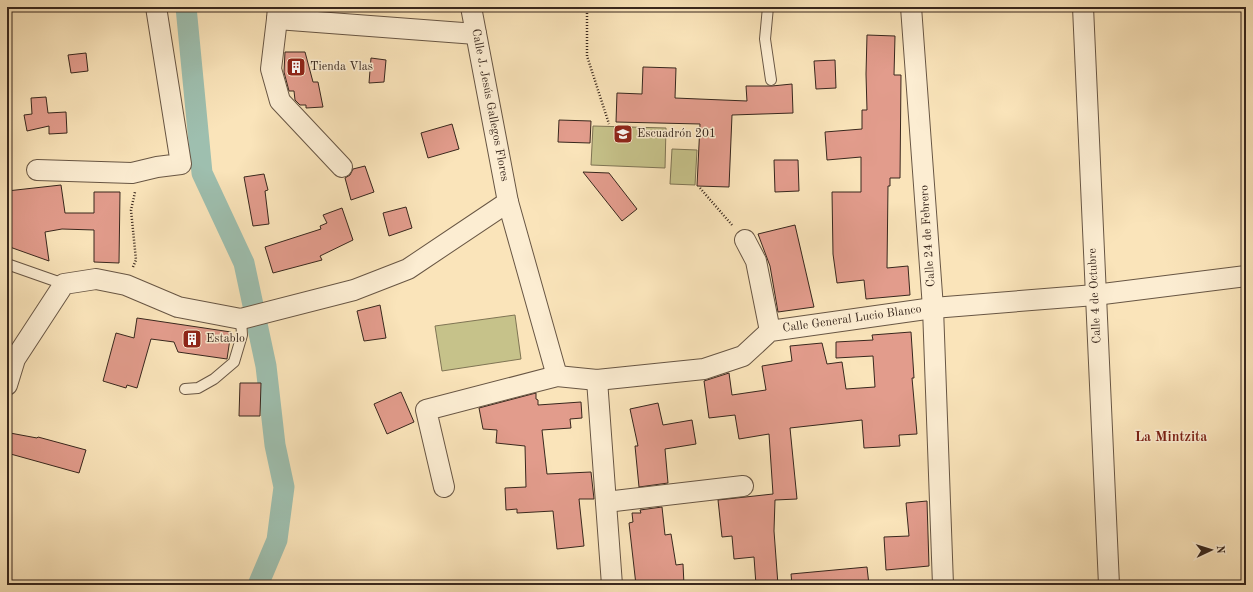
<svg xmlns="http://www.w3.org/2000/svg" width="1253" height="592" viewBox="0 0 1253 592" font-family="'Old Standard TT',serif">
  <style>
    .green { fill: #c6c28a; stroke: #7f7454 }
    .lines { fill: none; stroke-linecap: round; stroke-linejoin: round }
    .canal { stroke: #9ebfaf; stroke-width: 21 }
    .building { fill: #e29c8c; stroke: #38271d }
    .lane-casing { stroke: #685644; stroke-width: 12 }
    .street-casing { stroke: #685644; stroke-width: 22 }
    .path { stroke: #38271d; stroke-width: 2.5; stroke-dasharray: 1 2; stroke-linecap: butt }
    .lane { stroke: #fcedd2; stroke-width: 10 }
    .street { stroke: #fcedd2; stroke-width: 20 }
    .labels { text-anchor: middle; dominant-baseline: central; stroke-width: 3; stroke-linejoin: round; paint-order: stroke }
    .poi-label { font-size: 12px; fill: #38271d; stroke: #fcedd2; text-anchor: start }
    .street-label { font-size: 12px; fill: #38271d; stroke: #fcedd2 }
    .quarter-label { font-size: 14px; font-weight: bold; fill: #7a1f14; stroke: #fcedd2 }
  </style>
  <rect width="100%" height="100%" fill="#fae4ba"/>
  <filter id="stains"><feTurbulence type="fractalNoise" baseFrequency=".005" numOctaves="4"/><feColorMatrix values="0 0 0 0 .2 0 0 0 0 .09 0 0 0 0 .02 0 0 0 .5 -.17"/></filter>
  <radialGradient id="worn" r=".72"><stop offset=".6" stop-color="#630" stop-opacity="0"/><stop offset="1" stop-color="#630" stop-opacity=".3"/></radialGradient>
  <g class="green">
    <polygon points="593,126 666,128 665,168 591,165"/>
    <polygon points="672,149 697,150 695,185 670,184"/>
    <polygon points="515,315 521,359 442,371 435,326"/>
  </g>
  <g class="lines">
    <polyline class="canal" points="186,7 202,173 244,263 266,366 275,445 284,487 277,540 258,585"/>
  </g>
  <g class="building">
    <polygon points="867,35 895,36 894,75 901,75 900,178 890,178 890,186 888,186 887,268 908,266 910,295 866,299 864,280 837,283 833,254 832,192 861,192 861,157 827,160 825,132 862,129 862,110 867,110 866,74"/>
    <polygon points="285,52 305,52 313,82 318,82 323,107 306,108 306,105 300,105 295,100 294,91 289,91 284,72"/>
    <polygon points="86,53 88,71 71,73 68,55"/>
    <polygon points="371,58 386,60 384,82 369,83"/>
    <polygon points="835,60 836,88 816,89 814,61"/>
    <polygon points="643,67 676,68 675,98 747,101 746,86 772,86 792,84 793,113 732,115 729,187 697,186 700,124 616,122 617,93 642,94"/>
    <polygon points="46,97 48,113 66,112 67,133 49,134 49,126 27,131 24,115 32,114 31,98"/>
    <polygon points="559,120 591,121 590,143 558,142"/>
    <polygon points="452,124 459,149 428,158 421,133"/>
    <polygon points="774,160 798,160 799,191 775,192"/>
    <polygon points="365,166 374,192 351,200 345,178 350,175 353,169"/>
    <polygon points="583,172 609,173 637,209 622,221"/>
    <polygon points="264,174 268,190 265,191 269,224 253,226 244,177"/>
    <polygon points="61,185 65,213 94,213 94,192 120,192 119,263 94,262 94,230 62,229 45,232 49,261 7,246 7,191"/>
    <polygon points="406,207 412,228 389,236 383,213"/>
    <polygon points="342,208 353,240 320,256 322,260 273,273 265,247 321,229 320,226 327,223 323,215"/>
    <polygon points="795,225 814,307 778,312 770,266 758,234"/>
    <polygon points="380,305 386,338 364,341 357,311"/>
    <polygon points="137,318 231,332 227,359 178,352 174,342 151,339 137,388 127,385 126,388 103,381 116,333 134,338"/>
    <polygon points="911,332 914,378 912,378 917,434 899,435 900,446 864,448 862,420 790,428 797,499 775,500 774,531 778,585 756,585 754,557 734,559 732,536 722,537 718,500 773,494 769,434 739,439 735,415 709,418 704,381 729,373 732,395 766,390 762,366 792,361 790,346 822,343 827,364 842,362 846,389 875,387 873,356 836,358 836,342 873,340 872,335"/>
    <polygon points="240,383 261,383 260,416 239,416"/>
    <polygon points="401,392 414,422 387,434 374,404"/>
    <polygon points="536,393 536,399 538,400 538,405 581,402 582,418 570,419 571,428 542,430 547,474 591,472 594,499 579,499 584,546 557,549 553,511 517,513 517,509 506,510 505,488 526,487 525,446 496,443 497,430 483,429 479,408"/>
    <polygon points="658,403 663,425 692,420 696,444 665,449 668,483 639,487 635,446 638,446 630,409"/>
    <polygon points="10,433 37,438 38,437 86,450 79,473 7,453 7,441"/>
    <polygon points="927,501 929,566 886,570 884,537 909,536 906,503"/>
    <polygon points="662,507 665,535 671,534 676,565 683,564 684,585 636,585 629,523 633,522 632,513 641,513 640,510"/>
    <polygon points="867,567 869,585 792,585 791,574"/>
  </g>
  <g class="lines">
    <defs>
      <g id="lane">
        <polyline points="768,7 765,39 771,80"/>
        <polyline points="7,264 64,284"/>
        <polyline points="185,389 198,388 214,379 234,362 242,335 241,319"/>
      </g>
      <g id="street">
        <polyline points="278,7 277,19 476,34"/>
        <polyline points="471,7 508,202 557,376"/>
        <polyline points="911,7 933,308 943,585"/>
        <polyline points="1083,7 1109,585"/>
        <polyline points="277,19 271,69 280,101 342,167"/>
        <polyline points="37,170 132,173 157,167 181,164 156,7"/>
        <polyline points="745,240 756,261 770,331"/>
        <polyline points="597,380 612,585"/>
        <polyline points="7,385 15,359 64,284 96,279 126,285 178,307 241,319 354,290 408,269 508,202"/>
        <polyline points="444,487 426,410 557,376 597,380 704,369 743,356 770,331 933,308 1095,295 1246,276"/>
        <polyline points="606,502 743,486"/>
      </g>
    </defs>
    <use href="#lane" class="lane-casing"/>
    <use href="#street" class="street-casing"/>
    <g class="path">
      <polyline points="587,7 587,56 609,124"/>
      <polyline points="700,188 732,225"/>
      <polyline points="133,267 136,260 131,210 135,192"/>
    </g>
    <use href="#lane" class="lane"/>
    <use href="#street" class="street"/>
  </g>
  <defs>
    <symbol id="building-square" viewBox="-11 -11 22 22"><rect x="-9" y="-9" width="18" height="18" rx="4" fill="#8f2418" stroke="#fcedd2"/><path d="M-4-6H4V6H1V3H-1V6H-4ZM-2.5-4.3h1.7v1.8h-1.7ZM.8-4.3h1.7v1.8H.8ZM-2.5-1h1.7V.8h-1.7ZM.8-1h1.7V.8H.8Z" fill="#fff"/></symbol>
    <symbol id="school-square" viewBox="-11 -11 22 22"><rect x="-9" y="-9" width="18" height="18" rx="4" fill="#8f2418" stroke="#fcedd2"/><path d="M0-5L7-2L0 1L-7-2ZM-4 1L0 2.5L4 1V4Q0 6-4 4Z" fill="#fff"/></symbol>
  </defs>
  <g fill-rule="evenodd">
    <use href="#building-square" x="285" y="56" width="22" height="22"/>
    <use href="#school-square" x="612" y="123" width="22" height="22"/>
    <use href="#building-square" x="181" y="328" width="22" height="22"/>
  </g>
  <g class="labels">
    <g class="poi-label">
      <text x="310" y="67">Tienda Vlas</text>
      <text x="637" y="134">Escuadrón 201</text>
      <text x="206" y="339">Establo</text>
    </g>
    <g class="street-label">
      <text transform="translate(490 105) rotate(79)">Calle J. Jesús Gallegos Flores</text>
      <text transform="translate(928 236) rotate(-94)">Calle 24 de Febrero</text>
      <text transform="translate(1095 296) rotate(-93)">Calle 4 de Octubre</text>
      <text transform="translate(852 319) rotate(-8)">Calle General Lucio Blanco</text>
    </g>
    <g class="quarter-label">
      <text x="1171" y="437">La Mintzita</text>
    </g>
  </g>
  <rect width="1253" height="592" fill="none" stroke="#fae4ba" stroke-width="24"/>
  <rect x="8" y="8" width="1237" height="576" fill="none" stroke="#38271d" stroke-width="2"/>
  <rect x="12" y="12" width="1229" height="568" fill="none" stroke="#38271d"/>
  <g transform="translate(1211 550) rotate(86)" stroke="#fcedd2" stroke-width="3" paint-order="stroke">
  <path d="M0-3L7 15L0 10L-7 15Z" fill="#38271d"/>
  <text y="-6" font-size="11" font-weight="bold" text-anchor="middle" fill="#38271d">N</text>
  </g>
  <rect width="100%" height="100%" filter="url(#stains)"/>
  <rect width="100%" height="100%" fill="url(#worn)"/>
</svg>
